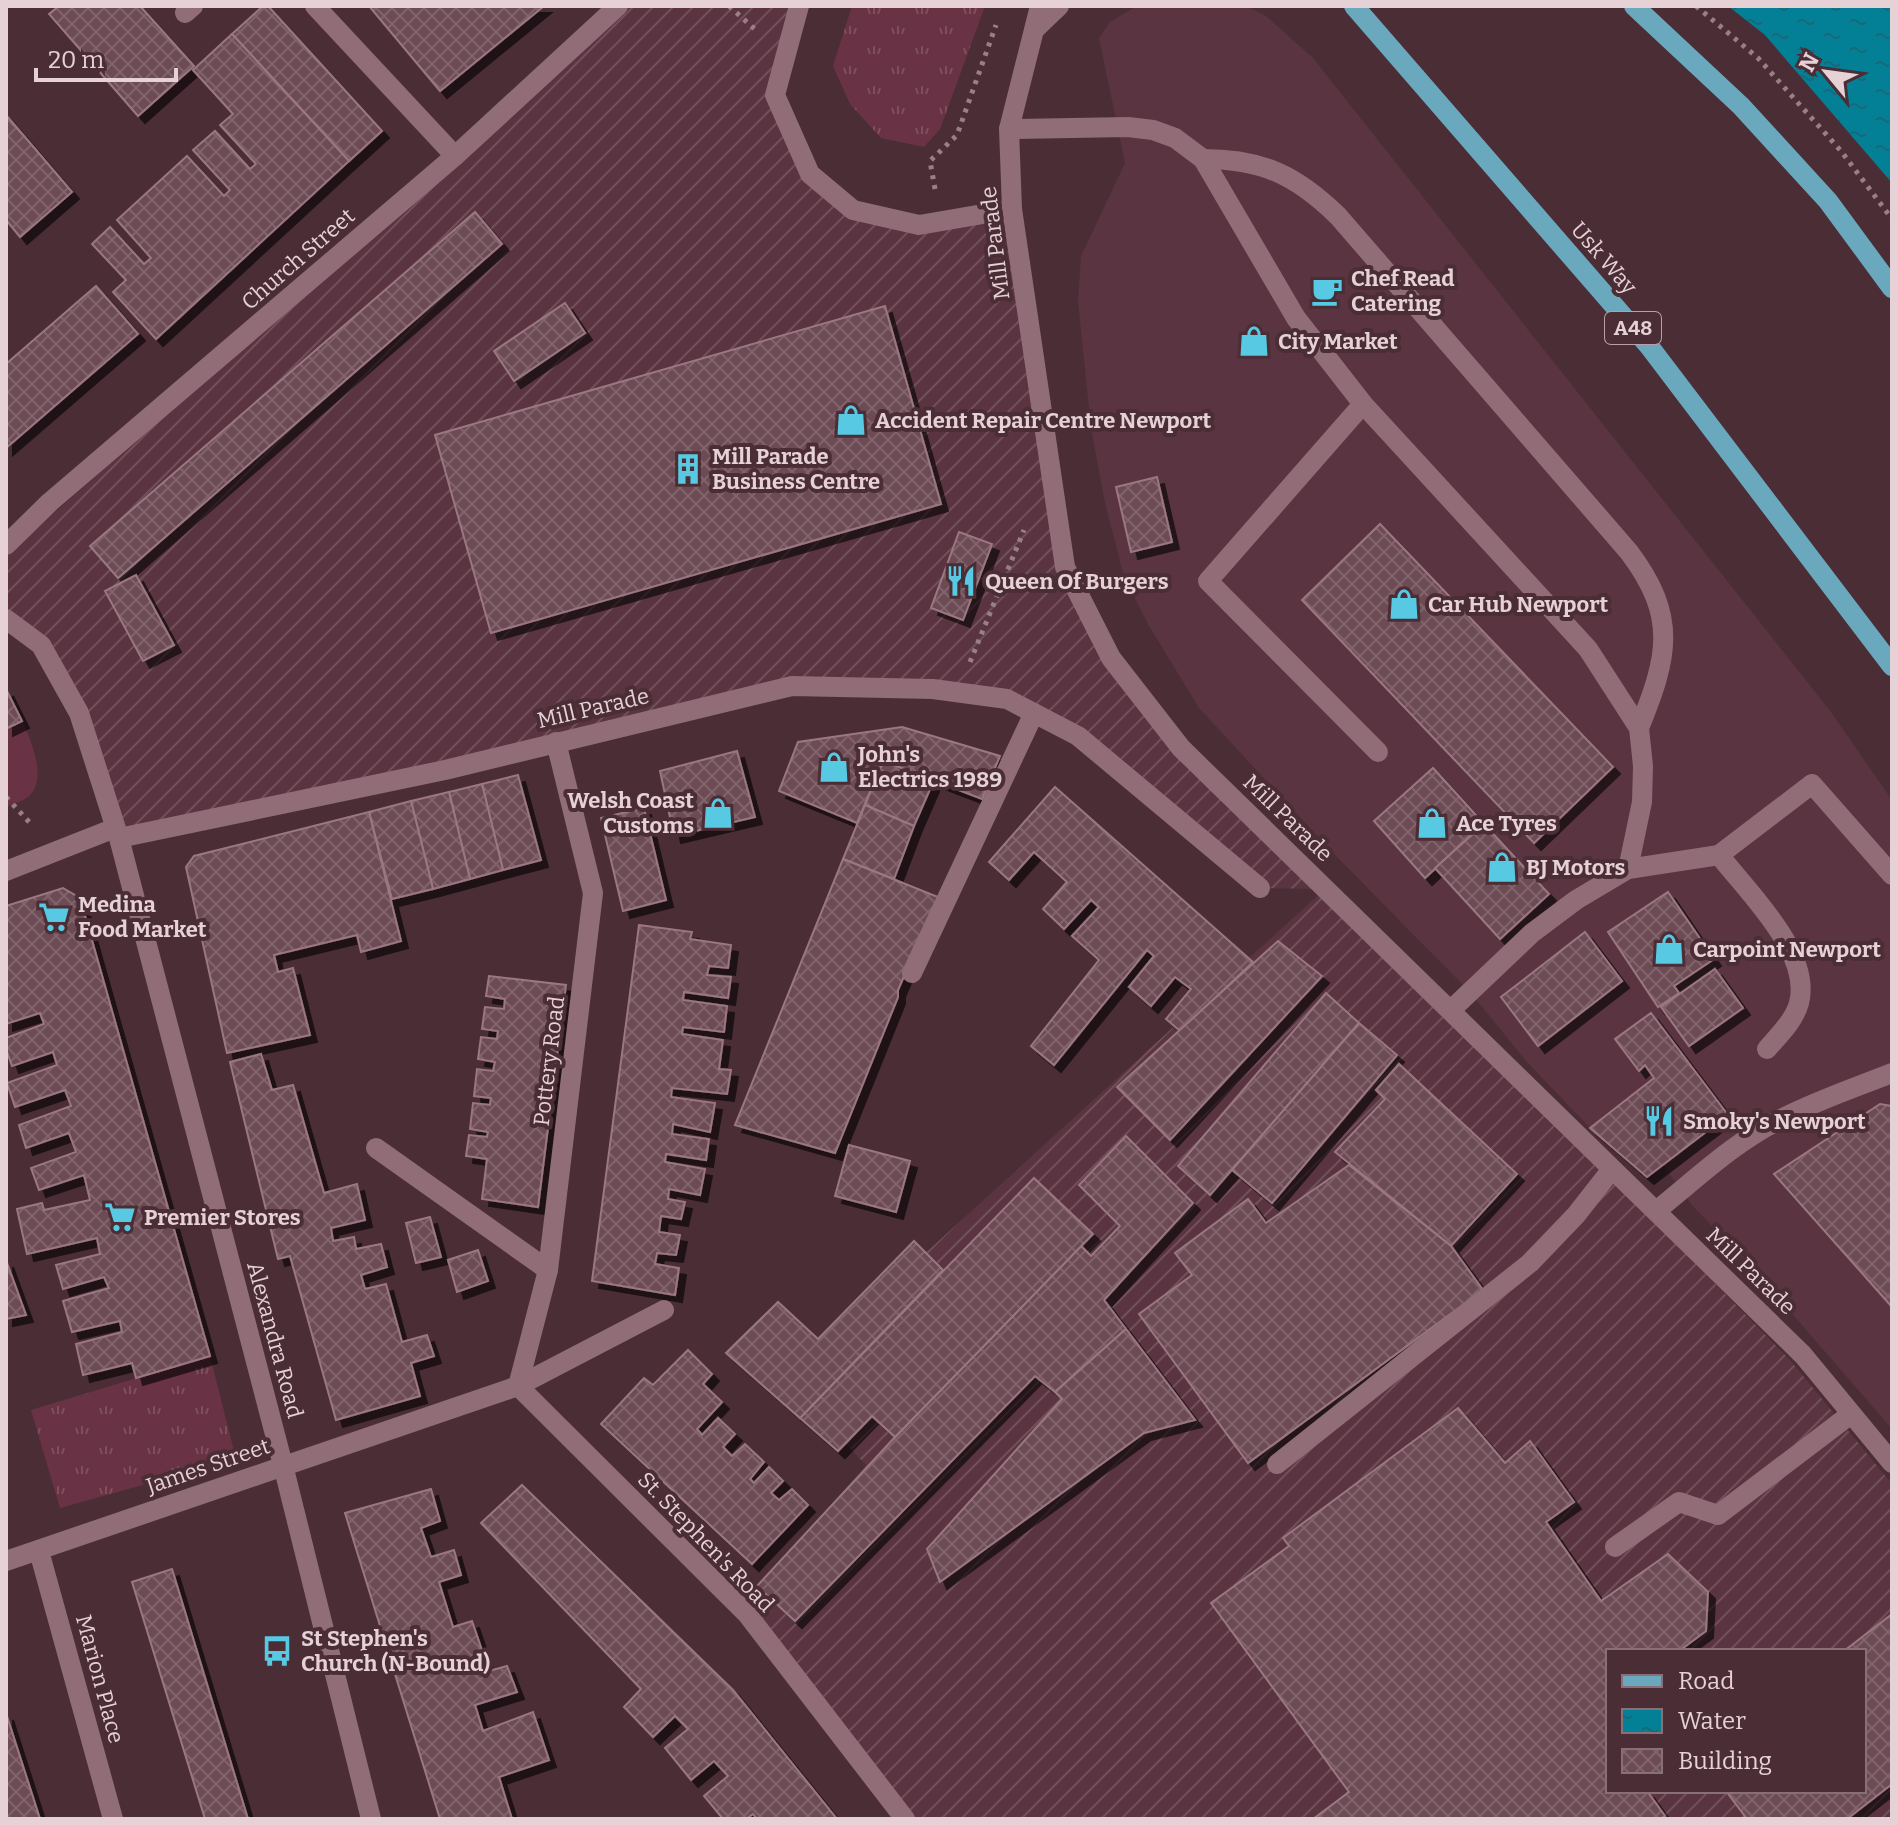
<svg xmlns="http://www.w3.org/2000/svg" width="1898" height="1825" viewBox="0 0 1898 1825" font-family="Bitter,serif">
  <style>
    .built { fill: #5a3440 }
    .industrial { fill: url(#industrial-furrows); fill-rule: evenodd }
    .grass { fill: url(#grass-tufts) }
    .park { fill: #693345 }
    .water { fill: url(#water-ripples) }
    .building { fill: url(#building-cross-hatch); stroke: #9b7781; stroke-width: 2; filter: url(#shadow) }
    .lines { fill: none; stroke-linecap: round; stroke-linejoin: round }
    .path { stroke: #998087; stroke-width: 5; stroke-dasharray: 4 6; stroke-linecap: butt }
    .minor { stroke: #906d77; stroke-width: 20 }
    .major { stroke: #6aa8bd; stroke-width: 20 }
    .labels { text-anchor: middle; dominant-baseline: central; stroke-width: 8; stroke-linejoin: round; paint-order: stroke }
    .shield { fill: #4b2d36; stroke: #b7a0a6; stroke-width: 2 }
    .shield-label { font-size: 20px; font-weight: bold; fill: #e5d1d6 }
    .street-label { font-size: 22px; fill: #e5d1d6; stroke: #4b2d36 }
    .poi-label { font-size: 22px; font-weight: bold; fill: #e5d1d6; stroke: #4b2d36; text-anchor: start }
  </style>
  <defs>
    <pattern id="industrial-furrows" width="10" height="10" patternUnits="userSpaceOnUse" patternTransform="scale(2)"><rect width="10" height="10" fill="#5a3440"/><path d="M-1 1l2-2M0 10L10 0M9 11l2-2" fill="none" stroke="#72505b"/></pattern>
    <pattern id="grass-tufts" width="24" height="20" patternUnits="userSpaceOnUse" patternTransform="scale(2)"><rect width="24" height="20" fill="#693345"/><path d="M3 7l-1-3M5 7V3M7 7l1-3M15 17l-1-3M17 17v-4M19 17l1-3" fill="none" stroke="#7e505f"/></pattern>
    <pattern id="water-ripples" width="26" height="14" patternUnits="userSpaceOnUse" patternTransform="scale(2)"><rect width="26" height="14" fill="#038096"/><path d="M2 4q2-2 4 0t4 0M15 11q2-2 4 0t4 0" fill="none" stroke="#1a6978"/></pattern>
    <pattern id="building-cross-hatch" width="8" height="8" patternUnits="userSpaceOnUse" patternTransform="scale(2)"><rect width="8" height="8" fill="#6c4b54"/><path d="M0 0l8 8M0 8l8-8" fill="none" stroke="#81646c"/></pattern>
    <filter id="shadow"><feDropShadow dx="7" dy="7" stdDeviation="0" flood-color="#0009"/></filter>
  </defs>
  <rect width="100%" height="100%" fill="#4b2d36"/>
  <polygon class="built" points="1137,6 1246,6 1266,16 1313,58 1831,712 1892,800 1892,1429 1762,1279 1692,1205 1663,1165 1647,1177 1590,1128 1527,1062 1469,991 1332,852 1199,708 1149,626 1124,577 1105,503 1091,428 1078,301 1081,256 1125,163 1099,38 1110,22"/>
  <path class="industrial" d="M618,6H799L775,95L810,174L853,210L919,225L1012,209L1065,567L1111,658L1181,748L1326,888L1790,1360L1892,1484V1819H905L747,1614L866,1465L785,1381L1325,889L1260,888L1078,736L1007,699L792,686L119,838L41,645L6,619V556L455,156ZM1608,1651H1864V1791H1608Z"/>
  <g class="grass">
    <polygon points="852,6 985,6 940,129 924,147 881,138 850,104 833,66"/>
    <polygon points="210,1356 236,1459 60,1508 31,1410"/>
  </g>
  <path class="park" d="M6,689C18,714 54,772 29,796C23,801 14,804 6,807Z"/>
  <polygon class="water" points="1728,6 1892,6 1892,183 1765,35"/>
  <g class="building">
    <polygon points="59,6 140,6 194,66 138,116 49,14"/>
    <polygon points="263,6 268,6 382,131 349,161 232,34"/>
    <polygon points="369,6 544,6 440,91"/>
    <polygon points="232,34 349,161 156,339 113,292 126,280 92,244 110,227 144,264 151,258 117,220 187,156 224,196 230,190 193,150 215,131 250,169 256,164 220,125 233,114 193,70"/>
    <polygon points="6,115 72,192 20,237 6,220"/>
    <polygon points="475,212 502,244 118,578 90,546"/>
    <polygon points="96,286 138,334 6,448 6,364"/>
    <polygon points="565,303 585,333 514,381 494,351"/>
    <polygon points="885,306 941,504 491,633 435,435"/>
    <polygon points="1157,477 1172,542 1131,552 1116,487"/>
    <polygon points="1380,524 1613,767 1534,843 1302,600"/>
    <polygon points="959,532 992,544 963,620 931,608"/>
    <polygon points="136,575 174,645 143,661 105,591"/>
    <polygon points="6,689 22,721 6,729"/>
    <polygon points="902,727 1000,756 982,799 883,761 857,823 779,791 798,742"/>
    <polygon points="737,751 755,817 674,836 660,771"/>
    <polygon points="883,761 934,780 914,826 865,805"/>
    <polygon points="1433,768 1484,824 1425,878 1374,821"/>
    <polygon points="518,775 541,860 503,870 482,784"/>
    <polygon points="482,784 503,870 470,879 449,792"/>
    <polygon points="1055,787 1253,962 1180,1031 1166,1019 1191,989 1175,977 1151,1006 1129,987 1154,956 1147,950 1054,1065 1031,1046 1099,960 1072,936 1099,907 1091,900 1064,929 1043,909 1067,882 1034,852 1009,880 989,862"/>
    <polygon points="449,792 470,879 433,889 411,801"/>
    <polygon points="411,801 433,889 392,899 369,812"/>
    <polygon points="865,805 914,826 894,879 843,859"/>
    <polygon points="644,808 666,900 623,911 601,818"/>
    <polygon points="369,812 401,941 361,952 357,935 274,955 278,972 293,968 310,1035 227,1053 186,867 194,856"/>
    <polygon points="1484,824 1549,894 1500,939 1435,868"/>
    <polygon points="843,859 938,897 898,990 898,997 835,1153 735,1125"/>
    <polygon points="63,888 80,898 210,1356 136,1378 132,1363 83,1375 76,1344 122,1332 120,1321 72,1332 63,1301 109,1288 104,1277 63,1289 56,1265 100,1254 97,1238 27,1254 17,1209 42,1203 44,1210 90,1200 84,1175 39,1190 31,1168 76,1152 69,1133 26,1148 19,1125 71,1106 65,1090 15,1107 7,1083 57,1065 53,1052 12,1066 6,1049 6,1038 44,1024 40,1013 6,1024 6,906"/>
    <polygon points="1668,892 1714,959 1674,986 1679,993 1658,1007 1608,932"/>
    <polygon points="639,925 692,932 690,939 731,945 728,968 709,966 707,975 731,977 728,998 684,992 683,1000 727,1006 724,1032 683,1027 682,1034 723,1040 719,1069 731,1070 727,1094 672,1088 671,1097 715,1103 710,1132 673,1124 672,1134 709,1139 706,1160 666,1154 665,1162 705,1169 700,1195 669,1189 668,1199 685,1202 681,1219 661,1216 659,1232 680,1235 676,1255 657,1253 655,1264 679,1268 675,1295 592,1281"/>
    <polygon points="1585,932 1622,981 1538,1046 1501,997"/>
    <polygon points="1278,941 1322,976 1170,1140 1117,1087"/>
    <polygon points="1715,969 1743,1008 1689,1046 1661,1007"/>
    <polygon points="489,976 566,985 538,1207 482,1199 487,1159 466,1156 469,1135 487,1137 488,1132 470,1129 473,1103 490,1105 491,1098 474,1096 477,1069 493,1071 495,1062 478,1059 481,1037 497,1039 498,1031 482,1029 485,1007 504,1009 505,999 486,996"/>
    <polygon points="1326,993 1359,1023 1210,1195 1178,1166"/>
    <polygon points="1651,1013 1728,1115 1647,1177 1590,1128 1654,1078 1645,1065 1639,1071 1615,1039"/>
    <polygon points="1359,1023 1397,1055 1272,1203 1232,1170"/>
    <polygon points="261,1054 272,1090 293,1085 324,1193 357,1184 365,1220 331,1228 333,1241 354,1237 356,1249 381,1244 387,1267 361,1275 365,1289 386,1284 402,1342 427,1335 434,1356 411,1363 420,1396 336,1420 290,1256 278,1259 230,1062"/>
    <polygon points="1399,1064 1517,1174 1451,1246 1335,1152 1385,1099 1376,1090"/>
    <polygon points="1880,1104 1892,1106 1892,1307 1774,1174"/>
    <polygon points="1126,1136 1193,1203 1104,1300 1126,1329 1055,1392 1035,1376 795,1621 757,1586 895,1437 1081,1246 1091,1256 1120,1226 1079,1185"/>
    <polygon points="849,1145 910,1161 896,1212 835,1196"/>
    <polygon points="1349,1165 1451,1246 1483,1290 1248,1463 1139,1314 1192,1275 1175,1253 1248,1199 1266,1223"/>
    <polygon points="1034,1178 1093,1234 895,1437 872,1416 838,1451 800,1418"/>
    <polygon points="430,1217 441,1257 416,1263 406,1223"/>
    <polygon points="914,1241 943,1270 800,1418 726,1353 778,1302 818,1339"/>
    <polygon points="478,1250 488,1281 457,1292 448,1260"/>
    <polygon points="6,1260 26,1315 6,1319"/>
    <polygon points="1126,1329 1195,1420 1144,1433 940,1582 927,1549 1062,1399 1055,1392"/>
    <polygon points="688,1350 712,1374 703,1384 722,1402 697,1429 702,1435 718,1418 735,1434 723,1447 732,1456 745,1444 764,1462 750,1479 754,1483 769,1467 783,1481 771,1493 779,1500 792,1489 808,1505 752,1564 601,1424 644,1378 653,1385"/>
    <polygon points="1458,1408 1505,1463 1530,1441 1574,1502 1546,1522 1601,1601 1668,1554 1708,1592 1706,1631 1679,1651 1608,1651 1608,1791 1647,1791 1665,1816 1660,1819 1313,1819 1349,1792 1211,1603 1289,1546 1283,1538"/>
    <polygon points="522,1485 733,1690 837,1819 757,1819 753,1814 746,1819 723,1819 704,1796 728,1776 714,1761 691,1780 665,1748 688,1729 675,1716 653,1737 624,1707 641,1689 481,1523"/>
    <polygon points="431,1489 440,1521 421,1528 431,1557 454,1550 461,1575 439,1582 453,1627 472,1621 489,1671 507,1666 517,1692 475,1705 483,1731 533,1712 549,1760 499,1777 512,1819 440,1819 345,1513"/>
    <polygon points="172,1569 248,1819 205,1819 132,1582"/>
    <polygon points="1892,1614 1892,1784 1847,1819 1747,1819 1726,1791 1864,1791 1864,1651 1844,1651"/>
    <polygon points="6,1713 40,1819 6,1819"/>
  </g>
  <g class="lines">
    <g class="path">
      <polyline points="729,6 758,32"/>
      <polyline points="1696,6 1758,58 1841,151 1892,219"/>
      <polyline points="935,189 930,161 957,135 996,25"/>
      <polyline points="970,662 1024,530"/>
      <polyline points="6,797 31,824"/>
    </g>
    <g class="minor">
      <polyline points="315,6 455,156"/>
      <polyline points="799,6 775,95 810,174 853,210 919,225 1012,209"/>
      <polyline points="1040,6 1009,129 1012,209 1065,567 1111,658 1181,748 1803,1355 1892,1463"/>
      <polyline points="185,13 193,6"/>
      <polyline points="1035,29 1059,6"/>
      <polyline points="1009,129 1128,127 1153,130 1175,138 1203,159 1296,318 1363,404 1588,649 1639,728 1643,766 1642,802 1628,869"/>
      <path d="M1203,159C1262,159 1296,175 1338,216L1629,552C1678,617 1668,657 1639,728"/>
      <polyline points="1363,404 1208,581 1378,752"/>
      <polyline points="6,545 50,502 455,156 618,6"/>
      <polyline points="6,619 41,645 79,713 119,838 283,1465 371,1819"/>
      <polyline points="119,838 445,770 792,686 933,689 1007,699 1078,736 1260,888"/>
      <path d="M1719,855C1748,892 1812,953 1799,1003C1794,1021 1779,1035 1767,1049"/>
      <polyline points="6,871 115,828"/>
      <polyline points="912,973 1034,713"/>
      <polyline points="1451,1010 1532,933 1576,900 1628,869 1719,855 1812,784 1892,875"/>
      <polyline points="376,1148 548,1270"/>
      <path d="M1656,1211C1695,1180 1733,1143 1779,1120C1815,1101 1854,1088 1892,1073"/>
      <polyline points="518,1386 548,1270 593,893 556,742"/>
      <polyline points="518,1386 747,1614 905,1819"/>
      <polyline points="1277,1464 1530,1263 1576,1215 1612,1169"/>
      <polyline points="1615,1547 1679,1502 1718,1515 1851,1414"/>
      <polyline points="39,1551 113,1819"/>
      <polyline points="6,1561 518,1386 664,1310"/>
    </g>
    <g class="major">
      <polyline points="1354,6 1649,346 1892,666"/>
      <polyline points="1634,6 1741,106 1828,201 1892,288"/>
    </g>
  </g>
  <defs>
    <symbol id="cafe-bare" viewBox="-9 -9 18 18"><path d="M-5.5-4.5H6V0H3Q3 3.5 0 3.5H-2.5Q-5.5 3.5-5.5 0ZM3-3.2v2h1.7v-2ZM-6 4.5H4V6H-6Z" fill="#58c9e3" stroke="#4b2d36" stroke-width="2.5" paint-order="stroke"/></symbol>
    <symbol id="shop-bare" viewBox="-9 -9 18 18"><path d="M-5-2.5h2.3a2.7 3.5 0 0 1 5.4 0H5L5.5 6h-11ZM-1.5-2.5h3a1.5 2.3 0 0 0-3 0Z" fill="#58c9e3" stroke="#4b2d36" stroke-width="2.5" paint-order="stroke"/></symbol>
    <symbol id="building-bare" viewBox="-9 -9 18 18"><path d="M-4-6H4V6H1V3H-1V6H-4ZM-2.5-4.3h1.7v1.8h-1.7ZM.8-4.3h1.7v1.8H.8ZM-2.5-1h1.7V.8h-1.7ZM.8-1h1.7V.8H.8Z" fill="#58c9e3" stroke="#4b2d36" stroke-width="2.5" paint-order="stroke"/></symbol>
    <symbol id="restaurant-bare" viewBox="-9 -9 18 18"><path d="M-5-6h1v4h1v-4h1v4h1v-4h1v5L-1.5 .5V6h-2V.5L-5-1ZM5-6V6H3V1.5H1.5Q1.5-4 5-6Z" fill="#58c9e3" stroke="#4b2d36" stroke-width="2.5" paint-order="stroke"/></symbol>
    <symbol id="supermarket-bare" viewBox="-9 -9 18 18"><path d="M-6-5.5h2.5l.6 2H6L4.5 2H-2.5L-4.4-4H-6ZM-1.5 3.2a1.3 1.3 0 1 0 .1 0ZM3 3.2a1.3 1.3 0 1 0 .1 0Z" fill="#58c9e3" stroke="#4b2d36" stroke-width="2.5" paint-order="stroke"/></symbol>
    <symbol id="bus-bare" viewBox="-9 -9 18 18"><path d="M-5-6H5V4H4V6H2V4H-2V6H-4V4H-5ZM-3.5-4V0h7V-4ZM-3.5 1.2v1.5H-2V1.2ZM2 1.2v1.5H3.5V1.2Z" fill="#58c9e3" stroke="#4b2d36" stroke-width="2.5" paint-order="stroke"/></symbol>
  </defs>
  <g fill-rule="evenodd">
    <use href="#cafe-bare" x="1305" y="269" width="44" height="44"/>
    <use href="#shop-bare" x="1232" y="319" width="44" height="44"/>
    <use href="#shop-bare" x="829" y="398" width="44" height="44"/>
    <use href="#building-bare" x="666" y="447" width="44" height="44"/>
    <use href="#restaurant-bare" x="939" y="559" width="44" height="44"/>
    <use href="#shop-bare" x="1382" y="582" width="44" height="44"/>
    <use href="#shop-bare" x="812" y="745" width="44" height="44"/>
    <use href="#shop-bare" x="696" y="791" width="44" height="44"/>
    <use href="#shop-bare" x="1410" y="801" width="44" height="44"/>
    <use href="#shop-bare" x="1480" y="845" width="44" height="44"/>
    <use href="#supermarket-bare" x="32" y="895" width="44" height="44"/>
    <use href="#shop-bare" x="1647" y="927" width="44" height="44"/>
    <use href="#restaurant-bare" x="1637" y="1099" width="44" height="44"/>
    <use href="#supermarket-bare" x="98" y="1195" width="44" height="44"/>
    <use href="#bus-bare" x="255" y="1629" width="44" height="44"/>
  </g>
  <g class="labels">
    <rect class="shield" x="1605" y="312" width="56" height="32" rx="6"/>
    <g class="shield-label">
      <text x="1633" y="328">A48</text>
    </g>
    <g class="street-label">
      <text transform="translate(995 243) rotate(-97)">Mill Parade</text>
      <text transform="translate(1604 258) rotate(49)">Usk Way</text>
      <text transform="translate(298 259) rotate(-41)">Church Street</text>
      <text transform="translate(593 708) rotate(-13)">Mill Parade</text>
      <text transform="translate(1288 818) rotate(44)">Mill Parade</text>
      <text transform="translate(549 1061) rotate(-83)">Pottery Road</text>
      <text transform="translate(1751 1271) rotate(44)">Mill Parade</text>
      <text transform="translate(275 1340) rotate(75)">Alexandra Road</text>
      <text transform="translate(208 1466) rotate(-19)">James Street</text>
      <text transform="translate(706 1542) rotate(46)">St. Stephen's Road</text>
      <text transform="translate(100 1679) rotate(75)">Marion Place</text>
    </g>
    <g class="poi-label">
      <text x="1351" y="278">Chef Read<tspan x="1351" dy="25">Catering</tspan></text>
      <text x="1278" y="341">City Market</text>
      <text x="875" y="420">Accident Repair Centre Newport</text>
      <text x="712" y="456">Mill Parade<tspan x="712" dy="25">Business Centre</tspan></text>
      <text x="985" y="581">Queen Of Burgers</text>
      <text x="1428" y="604">Car Hub Newport</text>
      <text x="858" y="754">John's<tspan x="858" dy="25">Electrics 1989</tspan></text>
      <text x="694" y="800" text-anchor="end">Welsh Coast<tspan x="694" dy="25">Customs</tspan></text>
      <text x="1456" y="823">Ace Tyres</text>
      <text x="1526" y="867">BJ Motors</text>
      <text x="78" y="904">Medina<tspan x="78" dy="25">Food Market</tspan></text>
      <text x="1693" y="949">Carpoint Newport</text>
      <text x="1683" y="1121">Smoky's Newport</text>
      <text x="144" y="1217">Premier Stores</text>
      <text x="301" y="1638">St Stephen's<tspan x="301" dy="25">Church (N-Bound)</tspan></text>
    </g>
  </g>
  <rect width="1898" height="1825" fill="none" stroke="#e5d1d6" stroke-width="16"/>
  <rect x="1606" y="1649" width="260" height="144" fill="#4b2d36" stroke="#896f76" stroke-width="2"/>
  <rect x="1622" y="1675" width="40" height="12" fill="#6aa8bd" stroke="#896f76" stroke-width="2"/>
  <text x="1678" y="1689" font-size="24" fill="#e5d1d6">Road</text>
  <rect x="1622" y="1709" width="40" height="24" fill="url(#water-ripples)" stroke="#896f76" stroke-width="2"/>
  <text x="1678" y="1729" font-size="24" fill="#e5d1d6">Water</text>
  <rect x="1622" y="1749" width="40" height="24" fill="url(#building-cross-hatch)" stroke="#896f76" stroke-width="2"/>
  <text x="1678" y="1769" font-size="24" fill="#e5d1d6">Building</text>
  <g transform="translate(1826 72) rotate(299)" stroke="#4b2d36" stroke-width="6" paint-order="stroke">
  <path d="M0-6L14 30L0 20L-14 30Z" fill="#e5d1d6"/>
  <text y="-12" font-size="22" font-weight="bold" text-anchor="middle" fill="#e5d1d6">N</text>
  </g>
  <path d="M36 68v12h140v-12" fill="none" stroke="#e5d1d6" stroke-width="4"/>
  <text x="48" y="68" font-size="24" fill="#e5d1d6" stroke="#4b2d36" stroke-width="6" paint-order="stroke">20 m</text>
</svg>
